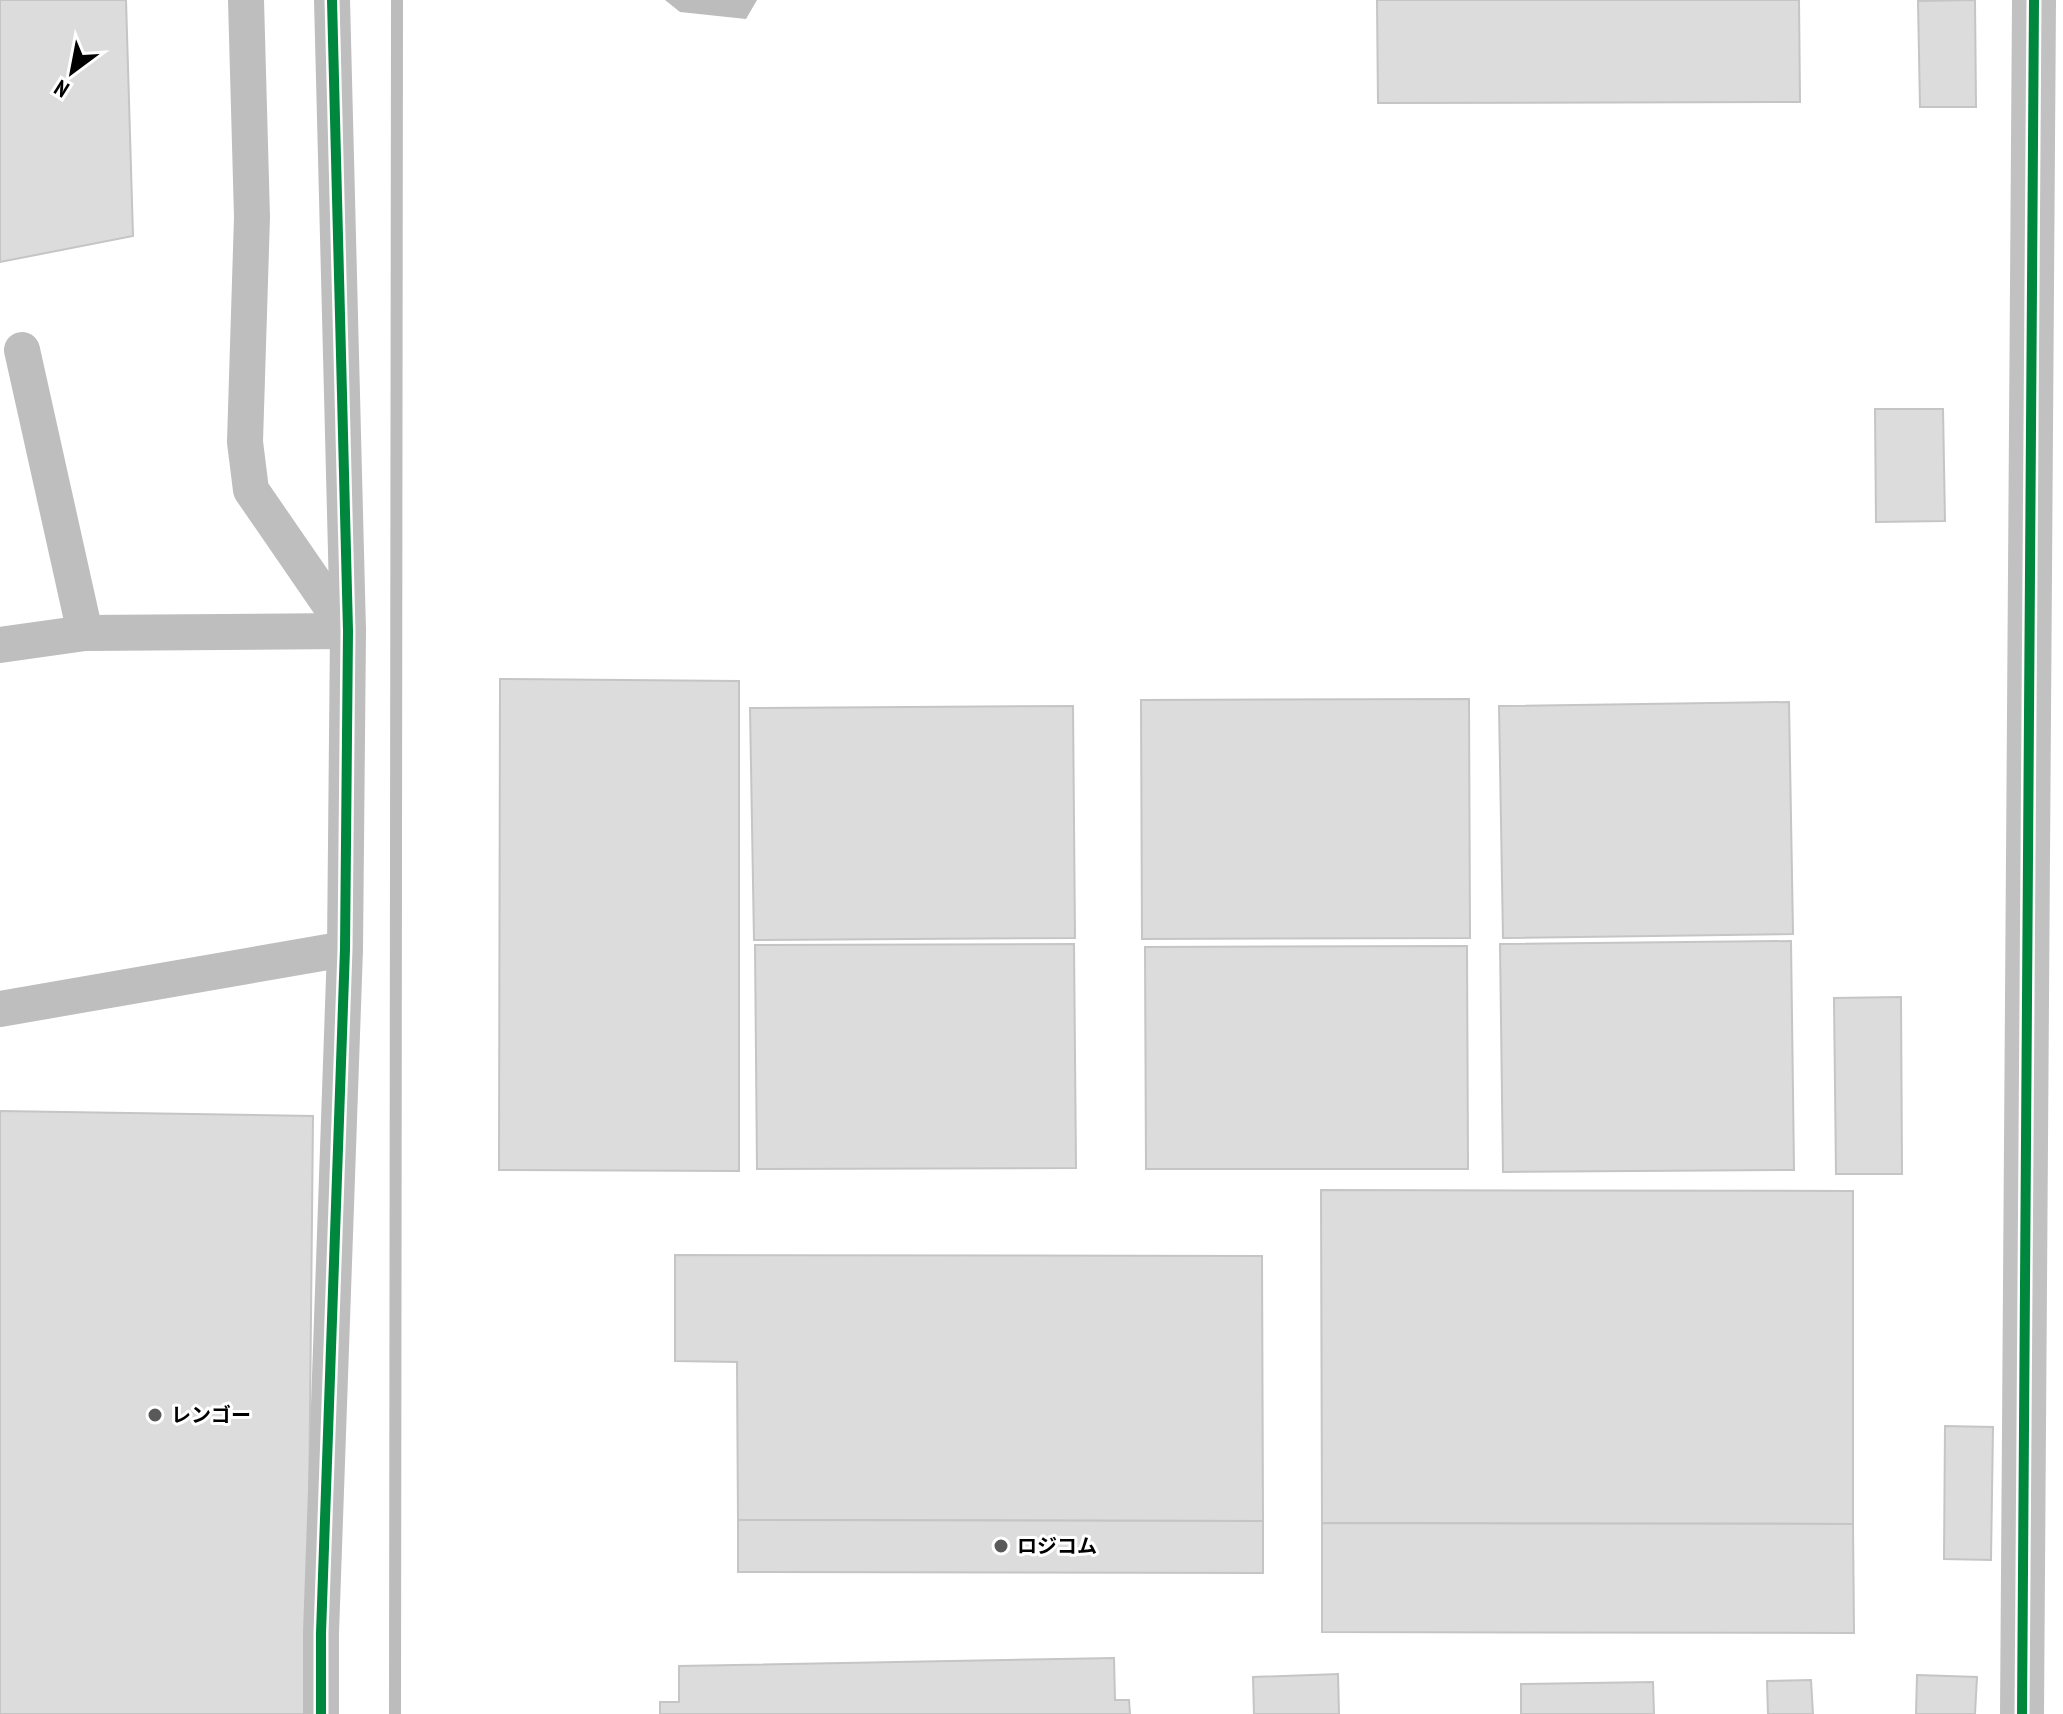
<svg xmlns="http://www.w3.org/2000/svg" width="2063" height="1714" viewBox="0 0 2063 1714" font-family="'PT Sans Narrow','Noto Sans JP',sans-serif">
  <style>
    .water { fill: #bcbcbc }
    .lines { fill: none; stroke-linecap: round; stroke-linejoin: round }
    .stream { stroke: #bcbcbc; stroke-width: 12 }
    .building { fill: #dcdcdc; stroke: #c5c5c5; stroke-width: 2 }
    .street { stroke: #bebebe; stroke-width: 36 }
    .secondary { stroke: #c1c1c1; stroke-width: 44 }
    .cycleway-casing { stroke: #fff; stroke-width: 15 }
    .cycleway { stroke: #00873e; stroke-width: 10 }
    .poi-dot { fill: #595959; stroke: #fff; stroke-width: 3 }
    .labels { text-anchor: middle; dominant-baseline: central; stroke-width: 6; stroke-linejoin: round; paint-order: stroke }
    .poi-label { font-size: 20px; font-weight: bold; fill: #000; stroke: #fff; text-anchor: start }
  </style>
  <rect width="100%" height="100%" fill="#fff"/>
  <polygon class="water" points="665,0 757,0 746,19 680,12"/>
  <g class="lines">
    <polyline class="stream" points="395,1714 397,0"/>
  </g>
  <g class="building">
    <polygon points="0,0 126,0 133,236 0,262"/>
    <polygon points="1377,0 1799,0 1800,102 1378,103"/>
    <polygon points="1975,0 1976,107 1920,107 1918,1"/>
    <polygon points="1875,409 1943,409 1945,521 1876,522"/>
    <polygon points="500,679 739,681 739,1171 499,1170"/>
    <polygon points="1469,699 1470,938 1142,939 1141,700"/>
    <polygon points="1789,702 1793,934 1503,938 1499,706"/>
    <polygon points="1073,706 1075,938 754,940 750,708"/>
    <polygon points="1791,941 1794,1170 1503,1172 1500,944"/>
    <polygon points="1074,944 1076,1168 757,1169 755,945"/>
    <polygon points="1467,946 1468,1169 1146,1169 1145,947"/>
    <polygon points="1901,997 1902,1174 1836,1174 1834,998"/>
    <polygon points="0,1111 313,1116 307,1714 0,1714"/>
    <polygon points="1321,1190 1853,1191 1853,1524 1322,1523"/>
    <polygon points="675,1255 1262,1256 1263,1521 738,1520 737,1362 675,1361"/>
    <polygon points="1945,1426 1993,1427 1991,1560 1944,1559"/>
    <polygon points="738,1520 1263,1521 1263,1573 738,1572"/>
    <polygon points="1322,1523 1853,1524 1854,1633 1322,1632"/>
    <polygon points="1114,1658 1115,1700 1129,1700 1130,1714 660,1714 660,1702 679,1702 679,1666"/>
    <polygon points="1338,1674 1339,1714 1254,1714 1253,1677"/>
    <polygon points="1917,1675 1977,1677 1975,1714 1916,1714"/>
    <polygon points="1811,1680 1813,1714 1768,1714 1767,1681"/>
    <polygon points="1653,1682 1654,1714 1521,1714 1521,1684"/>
  </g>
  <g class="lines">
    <g class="street">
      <polyline points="246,0 252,217 245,442 251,490 348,631"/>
      <polyline points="22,350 85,633"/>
      <polyline points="0,645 85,633 348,631"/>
      <polyline points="0,1009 345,949"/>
      <polyline points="321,1714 321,1633 345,949 348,631 332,0"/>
    </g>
    <polyline class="secondary" points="2022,1714 2034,0"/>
    <defs>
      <g id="cycleway">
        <polyline points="321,1714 321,1633 345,949 348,631 332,0"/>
        <polyline points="2022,1714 2034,0"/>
      </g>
    </defs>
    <use href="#cycleway" class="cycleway-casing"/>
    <use href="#cycleway" class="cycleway"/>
  </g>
  <g class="poi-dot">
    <circle cx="155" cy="1415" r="8"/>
    <circle cx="1001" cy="1546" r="8"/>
  </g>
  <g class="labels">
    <g class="poi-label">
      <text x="171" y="1415">レンゴー</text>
      <text x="1017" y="1546">ロジコム</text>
    </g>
  </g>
  <g transform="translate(72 72) rotate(212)" stroke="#ffffff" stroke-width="6" paint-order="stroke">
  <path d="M0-6L14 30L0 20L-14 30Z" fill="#000000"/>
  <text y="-12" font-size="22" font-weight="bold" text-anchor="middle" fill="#000000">N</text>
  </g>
</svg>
